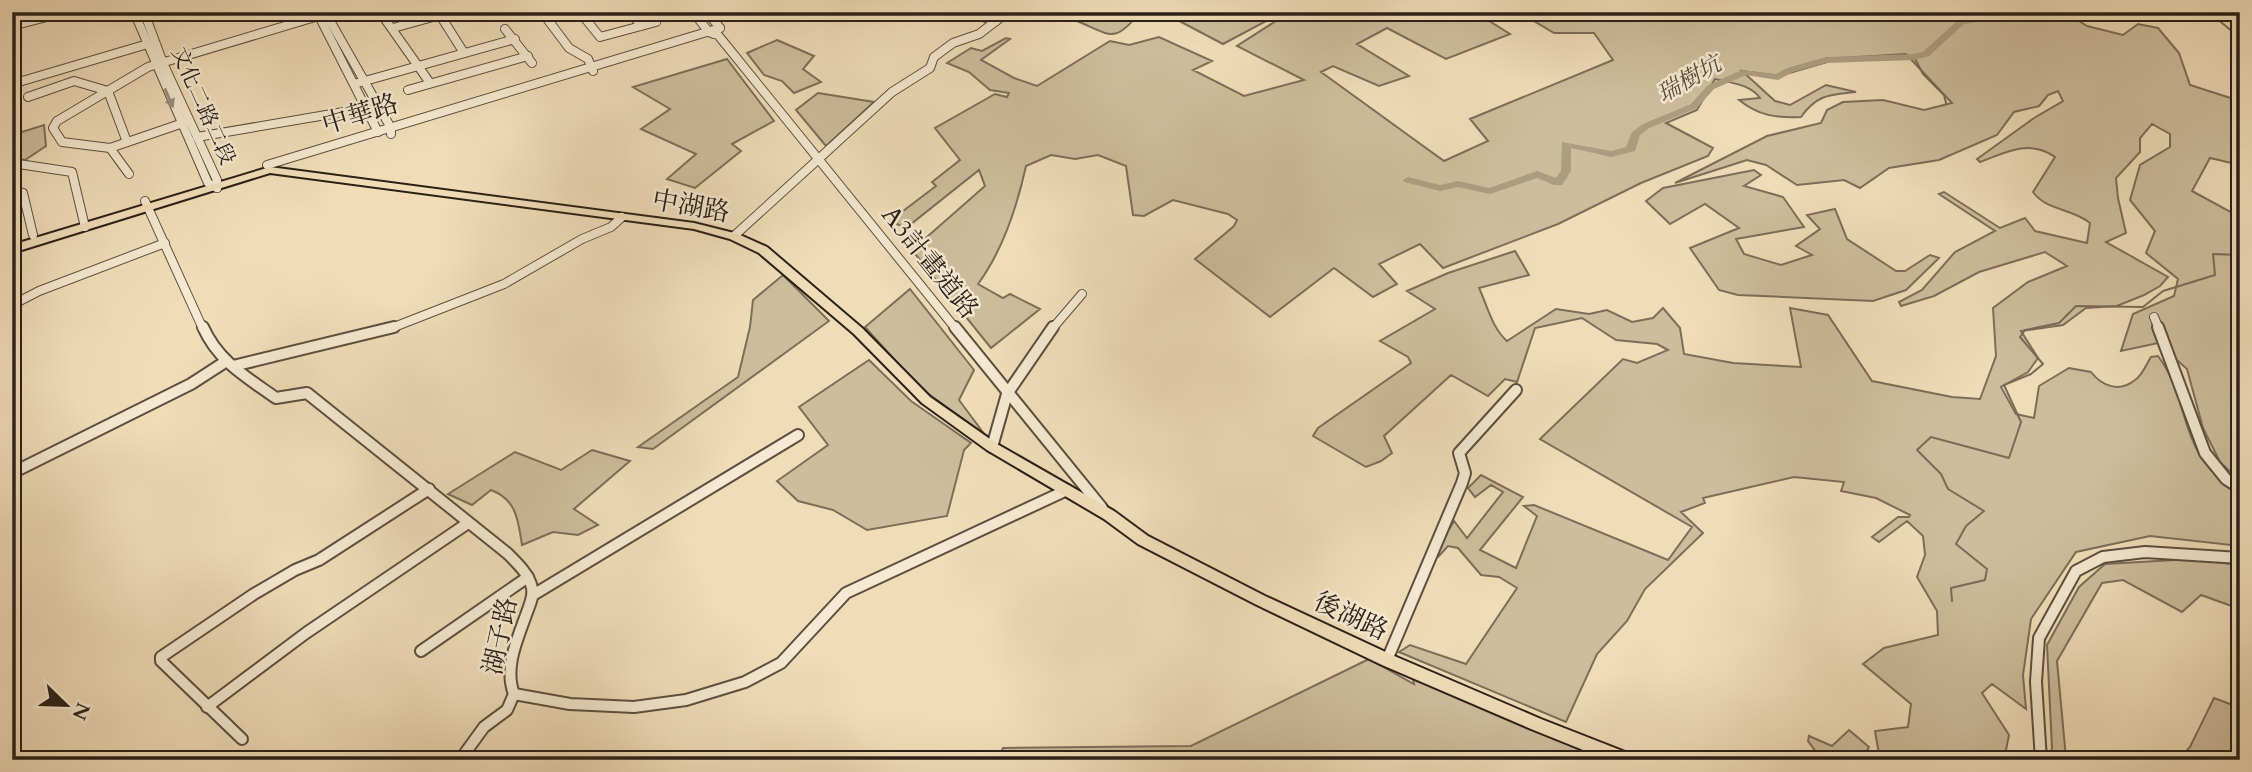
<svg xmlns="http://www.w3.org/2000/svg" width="2252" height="772" viewBox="0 0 2252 772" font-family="Cardo,'Noto Serif TC',serif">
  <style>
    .green { fill: #cebd9d; stroke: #7c6e5a; stroke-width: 2 }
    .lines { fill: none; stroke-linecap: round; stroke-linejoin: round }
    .stream { stroke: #796b58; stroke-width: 2 }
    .river { fill: #ad9d82; fill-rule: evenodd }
    .minor-far1-casing { stroke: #5c4f40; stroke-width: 10 }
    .minor-casing { stroke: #5c4f40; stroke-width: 14 }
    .major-casing { stroke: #2a2018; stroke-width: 4 }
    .minor-far1 { stroke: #f5e9d1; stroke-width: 8 }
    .minor { stroke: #f5e9d1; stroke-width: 10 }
    .major { fill: #f0ddb8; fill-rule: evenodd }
    .oneway { fill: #9a8f7e }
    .labels { text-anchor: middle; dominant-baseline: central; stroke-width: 5; stroke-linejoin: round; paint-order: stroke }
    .far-street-label { font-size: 21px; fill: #2a2018; stroke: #f5e9d1 }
    .far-water-label { font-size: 23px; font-style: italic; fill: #584c3d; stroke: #f5e9d1 }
    .street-label { font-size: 26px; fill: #2a2018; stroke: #f5e9d1 }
  </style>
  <rect width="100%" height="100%" fill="#f0ddb8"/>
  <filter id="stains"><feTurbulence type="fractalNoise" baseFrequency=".00286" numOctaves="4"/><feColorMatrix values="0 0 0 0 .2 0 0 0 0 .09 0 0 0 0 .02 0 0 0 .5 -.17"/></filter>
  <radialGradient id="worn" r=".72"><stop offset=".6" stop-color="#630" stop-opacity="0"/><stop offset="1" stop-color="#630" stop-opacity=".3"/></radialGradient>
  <g class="green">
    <path d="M1080,12H1140C1113,47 1109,33 1072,19Z"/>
    <polygon points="1283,12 1223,44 1164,13 1166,12"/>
    <path d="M1290,12H1475L1510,34L1446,59L1387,28L1357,44L1409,76L1379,86L1333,66L1321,72L1444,161L1488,141L1470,119L1613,60L1594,33H1554L1519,12H2057L2068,14L2087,26L2123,35L2138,24L2158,28L2179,53L2190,85L2240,101V165L2210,158L2192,191L2240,217V481L2220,462L2203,428L2187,369L2158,343L2121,351L2133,314L2174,296L2178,279L2146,253L2155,231L2130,200L2140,165L2170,147V134L2152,124L2140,138V152L2116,178L2118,198L2126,233L2106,242L2168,277L2160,286L2144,295L2117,306L2086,308L2063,325L2021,331L2038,358L2028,372L2001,387L2016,414L2034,418L2039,386L2069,368L2091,372C2102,386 2119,393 2135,380C2142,376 2147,363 2151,357L2158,356C2194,404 2174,455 2240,492V546L2150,536L2076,552L2031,619L2023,675L2026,709L1992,684L1982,693L2009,735L2004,760H1880L1875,731L1908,727L1911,704L1863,664L1884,648L1938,635L1937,611L1917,577L1925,555L1923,536L1907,521L1879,542L1872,537L1898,517H1909L1910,515L1876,498L1841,491L1844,482L1794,477L1703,498L1705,503L1681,512L1703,533L1645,589L1627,621L1597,654L1566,722L1399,652L1410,645L1466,664L1517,588L1499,577L1481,575L1458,548L1448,546L1439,556L1438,548L1454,521L1467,538L1503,492L1491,485L1475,497L1468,488L1481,475L1523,497L1480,550L1516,568L1537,516L1524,506L1534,505L1668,560L1692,527L1540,439L1623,359L1637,363L1668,350L1657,344L1616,340L1582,318L1535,328L1517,382L1505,379L1488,396L1451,375L1384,436L1392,453L1381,461L1366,467L1313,436L1318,428L1411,363L1408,357L1380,341L1435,309L1407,291L1448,273L1515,251L1529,275L1479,288C1488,307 1492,328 1507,341L1556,309L1589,314L1607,310L1632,322L1653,318L1663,308L1680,328L1684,354L1733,363L1801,367L1790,308L1828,315L1872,381L1952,397L1980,399L1996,356L1993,308L2028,282L2067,266L2045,252L1979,272L1934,296L1901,306L1899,302L1922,290L1955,252L1995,231L1939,194L1944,192L2000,228L2025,218L2035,231L2087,243L2090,223C2071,208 2047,211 2033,192L2055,157C2030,139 2007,152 1980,162L1977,159L2034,118L2063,101L2058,91L2048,95L2039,106L2014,112L1997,135L1939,160L1889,168L1860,188L1844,180L1797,185L1766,165L1747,160L1675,183L1767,136L1821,123L1827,110L1843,102L1883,100L1924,110L1952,103L1906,54L1841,58L1779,76L1742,71L1775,101L1790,105L1826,85L1856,92C1830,95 1817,94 1801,117C1776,118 1759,116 1739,100L1760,98C1750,84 1731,83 1715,79L1697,110L1666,123L1713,148L1708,156L1641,183L1558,224L1443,268L1420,244L1379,264L1397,284L1373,297L1334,268L1270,317L1195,259L1234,226L1237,220L1228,214L1173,200L1144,216L1133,215L1126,166L1098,155L1075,159L1051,155L1026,166C1017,207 1003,250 978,284L1003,298L1010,294L1040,309L991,348L912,250L985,186L979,170L906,228L890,221L936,186L932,182L960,160L935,128L995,94L1007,97L1009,93L990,90L969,72L947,63L971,48L982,51L1006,38L1010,39L981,60L1014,78L1037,86L1110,41L1129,45L1159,37L1212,61L1193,70L1244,96L1304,80L1237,46Z"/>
    <polygon points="777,40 814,56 803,69 821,82 794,93 782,81 764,75 747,53"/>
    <polygon points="727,59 774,121 732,144 741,151 695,188 667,179 696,154 641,129 670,109 633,87"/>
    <polygon points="818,93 874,102 826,146 796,110"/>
    <polygon points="44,125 46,146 25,160 12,159 12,135"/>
    <polygon points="1754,170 1761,175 1744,186 1783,197 1804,227 1736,239 1744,254 1781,265 1812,255 1796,246 1820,229 1807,215 1835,209 1847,239 1896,271 1905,271 1930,255 1939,258 1906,290 1873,301 1738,295 1719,290 1690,248 1739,228 1705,204 1670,224 1646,201 1663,188"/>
    <polygon points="783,275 829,321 653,449 638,447 738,377 750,327 753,300"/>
    <polygon points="910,289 974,370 959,400 985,435 919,387 865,327"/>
    <polygon points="869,360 911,401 971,443 964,450 947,516 867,530 833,510 798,501 777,481 828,445 799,407"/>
    <path d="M592,450L630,461L574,509L598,525L578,535L553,532L522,545C518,520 517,500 491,490L472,505L448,494L515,452L561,470Z"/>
    <polygon points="2192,559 2240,565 2240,609 2201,595 2182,612 2123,580 2102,583 2057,661 2066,758 2049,760 2052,748 2047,645 2079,587 2105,564"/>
    <polygon points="2240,649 2240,760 2178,760 2190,747 2214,698 2230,704 2236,698 2231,664"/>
    <polygon points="1369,659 1414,684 1413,679 1389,667 1623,760 998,760 1003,748 1191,746"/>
    <polygon points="1849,730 1869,747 1862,760 1816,760 1819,756 1808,741 1809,736 1832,746"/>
  </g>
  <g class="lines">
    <g class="stream">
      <polyline points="2209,12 2240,38"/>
      <polyline points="1914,57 1923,74 1944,95 1946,103"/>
      <polyline points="1952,601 1951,588 1985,580 1987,569 1956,544 1966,526 1984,511 1948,489 1941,474 1917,450 1931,437 2009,458 2021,422 2004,385 2031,374 2043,364 2020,337 2025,330 2059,323 2076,306 2143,307 2163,291 2215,275 2213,254 2240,255"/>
    </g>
    <polygon class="river" points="1981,12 1989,12 1985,21 1964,24 1929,56 1914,60 1826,63 1793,72 1778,80 1746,75 1714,89 1697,108 1649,128 1640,135 1635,151 1611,157 1571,148 1571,171 1562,185 1554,185 1537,178 1490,194 1458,187 1440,191 1404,182 1403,180 1408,177 1440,185 1458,181 1489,188 1537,171 1556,178 1561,171 1562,142 1611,151 1626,147 1632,132 1643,124 1691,104 1708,85 1742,70 1776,74 1787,68 1826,57 1914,54 1923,52 1958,20 1979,17"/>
    <defs>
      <g id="minor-far1">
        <polyline points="134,12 208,183 217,188"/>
        <polyline points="144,12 163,63 217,180 217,188"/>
        <polyline points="325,12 391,128 391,134"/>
        <polyline points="380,12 430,83"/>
        <polyline points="542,12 569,48 588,59 593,71"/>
        <polyline points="580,12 600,37 656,22"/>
        <polyline points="631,12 641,26"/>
        <polyline points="693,12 709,32 714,34"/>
        <polyline points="707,12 720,28"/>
        <polyline points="321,20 378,132"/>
        <polyline points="996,21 1008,12"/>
        <polyline points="12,26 66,12"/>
        <polyline points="393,28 440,15 464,53"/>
        <polyline points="505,29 532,63"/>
        <polyline points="718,35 956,329"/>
        <polyline points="12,84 151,43"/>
        <polyline points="354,84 515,39"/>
        <polyline points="408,90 528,56"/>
        <polyline points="28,97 74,81 108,91 127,142"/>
        <polyline points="189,121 110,148 62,142 53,128 57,121 148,67 325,14"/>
        <polyline points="197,137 367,108"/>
        <polyline points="110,148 129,174"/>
        <polyline points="12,163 72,172 85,227"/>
        <polyline points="267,165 720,28"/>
        <polyline points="12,191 23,193 33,235"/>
        <polyline points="145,201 203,329"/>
        <polyline points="734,236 892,92 930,68 934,57 953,43 979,34 996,21 966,12"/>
        <polyline points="12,305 39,291 165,243"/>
        <polyline points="2154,317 2159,329"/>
        <polyline points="389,329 504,284 582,239 611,227 622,217"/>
        <polyline points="1052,329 1082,294"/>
      </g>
      <g id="minor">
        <path d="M203,327C218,361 246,377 276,398L307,393L507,553C517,563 529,574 532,588C534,597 529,606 526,615C517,640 504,668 514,694L570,704L634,707L686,700L745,682L781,663L846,593L1067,490"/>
        <polyline points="955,327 1102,508"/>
        <polyline points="2158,327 2205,453 2226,479 2240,488"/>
        <polyline points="233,366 394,327"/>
        <polyline points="992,447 1007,394 1053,327"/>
        <polyline points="12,473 191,384 225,362"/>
        <polyline points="533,595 798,435"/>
        <polyline points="421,651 528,577"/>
        <polyline points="1387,660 1462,483 1465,473 1459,453 1516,390"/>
        <polyline points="207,707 306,633 468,523"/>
        <polyline points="242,739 161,661 161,657 254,594 295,570 319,560 429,489"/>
        <polyline points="460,760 484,727 507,710 514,694"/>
        <polyline points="2041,760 2036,682 2039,638 2076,571 2103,557 2145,552 2240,558"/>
      </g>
      <polygon id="major" points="270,167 694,223 738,234 767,247 862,328 930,397 997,444 1114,511 1148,536 1265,596 1392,655 1541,719 1633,755 1635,760 1608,760 1531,729 1382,665 1255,604 1138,544 1104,519 987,450 922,403 854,334 759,253 730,239 694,229 270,173 12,253 12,245"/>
    </defs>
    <use href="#minor-far1" class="minor-far1-casing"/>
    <use href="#minor" class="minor-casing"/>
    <use href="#major" class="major-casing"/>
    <use href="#minor-far1" class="minor-far1"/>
    <use href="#minor" class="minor"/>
    <use href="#major" class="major"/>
  </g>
  <defs><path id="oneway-solid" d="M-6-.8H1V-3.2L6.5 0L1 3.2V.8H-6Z" transform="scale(1.75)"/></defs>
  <use class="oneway" href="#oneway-solid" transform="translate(169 98) rotate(66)"/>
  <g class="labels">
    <g class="far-street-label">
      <text transform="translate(203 106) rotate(66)">文化二路二段</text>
    </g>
    <g class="far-water-label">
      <text transform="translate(1689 79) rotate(-30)">瑞樹坑</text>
    </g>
    <g class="street-label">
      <text transform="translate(360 114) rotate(-17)">中華路</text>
      <text transform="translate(691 206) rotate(10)">中湖路</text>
      <text transform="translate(930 262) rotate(51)">A3計畫道路</text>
      <text transform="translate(1351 616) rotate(25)">後湖路</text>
      <text transform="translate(500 636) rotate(-78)">湖子路</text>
    </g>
  </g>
  <rect width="2252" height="772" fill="none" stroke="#f0ddb8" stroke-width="42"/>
  <rect x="14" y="14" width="2224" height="744" fill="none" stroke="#2a2018" stroke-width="3.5"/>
  <rect x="21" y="21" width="2210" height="730" fill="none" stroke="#2a2018" stroke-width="2"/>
  <g transform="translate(66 705) rotate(113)" stroke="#f5e9d1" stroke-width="5" paint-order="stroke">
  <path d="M0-5L12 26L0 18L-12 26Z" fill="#2a2018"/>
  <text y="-10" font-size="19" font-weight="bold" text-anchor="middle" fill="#2a2018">N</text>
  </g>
  <rect width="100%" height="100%" filter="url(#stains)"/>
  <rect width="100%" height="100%" fill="url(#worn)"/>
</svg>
